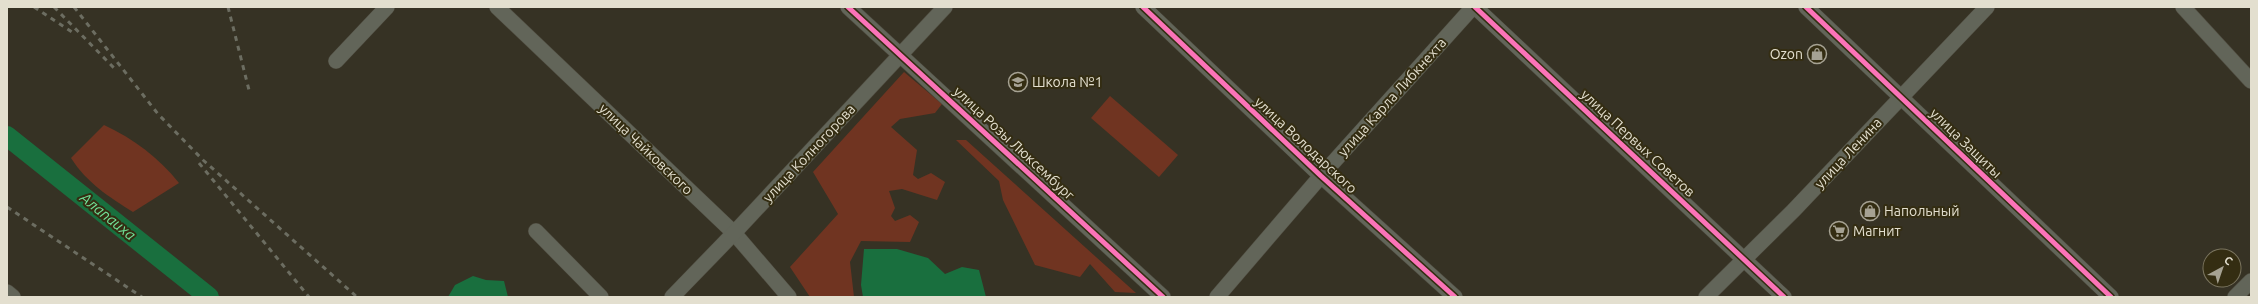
<svg xmlns="http://www.w3.org/2000/svg" width="2258" height="304" viewBox="0 0 2258 304" font-family="Ubuntu,sans-serif">
  <style>
    .green { fill: #703421 }
    .water { fill: #196f3e }
    .lines { fill: none; stroke-linecap: round; stroke-linejoin: round }
    .river { stroke: #196f3e; stroke-width: 20 }
    .minor-casing { stroke: #504d41; stroke-width: 16 }
    .minor { stroke: #626559; stroke-width: 15 }
    .rail { stroke: #6c6d61; stroke-width: 3; stroke-dasharray: 5 5; stroke-linecap: butt }
    .cycleway-casing { stroke: #342d12; stroke-width: 8 }
    .cycleway { stroke: #fb73b8; stroke-width: 5 }
    .labels { text-anchor: middle; dominant-baseline: central; stroke-width: 4; stroke-linejoin: round; paint-order: stroke }
    .poi-label { font-size: 14px; fill: #e3dfcf; stroke: #342d12; text-anchor: start }
    .street-label { font-size: 14px; fill: #e3dfcf; stroke: #342d12 }
    .water-label { font-size: 15px; font-style: italic; fill: #71e299; stroke: #342d12 }
  </style>
  <rect width="100%" height="100%" fill="#363224"/>
  <g class="green">
    <polygon points="904,72 942,104 935,113 900,119 891,127 917,150 913,175 918,179 931,173 945,182 937,200 902,189 889,191 895,208 891,216 895,221 910,215 919,222 910,242 861,241 850,262 854,297 810,297 790,267 838,214 813,172"/>
    <polygon points="1110,96 1178,155 1159,177 1091,118"/>
    <path d="M104,125C134,139 158,157 179,183L133,212C109,197 87,183 71,158Z"/>
    <polygon points="956,140 966,140 1136,293 1115,292 1090,264 1080,277 1035,265 1003,200 999,181"/>
  </g>
  <g class="water">
    <polygon points="864,249 897,249 928,258 945,274 962,267 979,270 986,297 863,297 861,285"/>
    <polygon points="473,276 486,280 504,281 508,297 448,297 455,285"/>
  </g>
  <g class="lines">
    <polyline class="river" points="7,136 209,297"/>
    <defs>
      <g id="minor">
        <polyline points="497,7 734,233 789,297"/>
        <polyline points="848,7 1163,297"/>
        <polyline points="1143,7 1321,176 1455,297"/>
        <polyline points="1475,7 1784,297"/>
        <polyline points="1806,7 2111,297"/>
        <polyline points="2183,7 2251,81"/>
        <polyline points="336,61 387,7"/>
        <polyline points="536,231 601,297"/>
        <polyline points="7,292 13,297"/>
        <polyline points="672,297 734,233 945,7"/>
        <polyline points="1217,297 1321,176 1473,7"/>
        <polyline points="1706,297 1793,211 1987,7"/>
        <polyline points="2235,297 2251,281"/>
      </g>
    </defs>
    <use href="#minor" class="minor-casing"/>
    <use href="#minor" class="minor"/>
    <g class="rail">
      <polyline points="34,7 75,34"/>
      <polyline points="54,7 117,71"/>
      <polyline points="74,7 158,114 203,160 357,297"/>
      <polyline points="228,7 250,94"/>
      <polyline points="199,163 309,297"/>
      <polyline points="7,207 142,297"/>
    </g>
    <defs>
      <g id="cycleway">
        <polyline points="848,7 1163,297"/>
        <polyline points="1143,7 1321,176 1455,297"/>
        <polyline points="1475,7 1784,297"/>
        <polyline points="1806,7 2111,297"/>
      </g>
    </defs>
    <use href="#cycleway" class="cycleway-casing"/>
    <use href="#cycleway" class="cycleway"/>
  </g>
  <defs>
    <symbol id="shop-ring" viewBox="-11 -11 22 22"><circle r="9.5" fill="#342d12" stroke="#a6a293" stroke-width="1.5"/><path d="M-5-2.5h2.3a2.7 3.5 0 0 1 5.4 0H5L5.5 6h-11ZM-1.5-2.5h3a1.5 2.3 0 0 0-3 0Z" fill="#a6a293"/></symbol>
    <symbol id="school-ring" viewBox="-11 -11 22 22"><circle r="9.5" fill="#342d12" stroke="#a6a293" stroke-width="1.5"/><path d="M0-5L7-2L0 1L-7-2ZM-4 1L0 2.5L4 1V4Q0 6-4 4Z" fill="#a6a293"/></symbol>
    <symbol id="supermarket-ring" viewBox="-11 -11 22 22"><circle r="9.5" fill="#342d12" stroke="#a6a293" stroke-width="1.5"/><path d="M-6-5.5h2.5l.6 2H6L4.5 2H-2.5L-4.4-4H-6ZM-1.5 3.2a1.3 1.3 0 1 0 .1 0ZM3 3.2a1.3 1.3 0 1 0 .1 0Z" fill="#a6a293"/></symbol>
  </defs>
  <g fill-rule="evenodd">
    <use href="#shop-ring" x="1806" y="43" width="22" height="22"/>
    <use href="#school-ring" x="1007" y="71" width="22" height="22"/>
    <use href="#shop-ring" x="1859" y="200" width="22" height="22"/>
    <use href="#supermarket-ring" x="1828" y="220" width="22" height="22"/>
  </g>
  <g class="labels">
    <g class="poi-label">
      <text x="1803" y="54" text-anchor="end">Ozon</text>
      <text x="1032" y="82">Школа №1</text>
      <text x="1884" y="211">Напольный</text>
      <text x="1853" y="231">Магнит</text>
    </g>
    <g class="street-label">
      <text transform="translate(1392 97) rotate(-48)">улица Карла Либкнехта</text>
      <text transform="translate(1014 143) rotate(43)">улица Розы Люксембург</text>
      <text transform="translate(1638 143) rotate(43)">улица Первых Советов</text>
      <text transform="translate(1966 143) rotate(44)">улица Защиты</text>
      <text transform="translate(1306 145) rotate(43)">улица Володарского</text>
      <text transform="translate(646 149) rotate(44)">улица Чайковского</text>
      <text transform="translate(809 153) rotate(-47)">улица Колногорова</text>
      <text transform="translate(1848 153) rotate(-47)">улица Ленина</text>
    </g>
    <g class="water-label">
      <text transform="translate(108 216) rotate(39)">Алапаиха</text>
    </g>
  </g>
  <rect width="2258" height="304" fill="none" stroke="#e3dfcf" stroke-width="16"/>
  <g transform="translate(2222 268) rotate(40)"><circle r="19" fill="#342d12" stroke="#7a745e"/>
  <path d="M0-3L7 15L0 10L-7 15Z" fill="#a6a293"/>
  <text y="-6" font-size="11" font-weight="bold" text-anchor="middle" fill="#e3dfcf">С</text>
  </g>
</svg>
